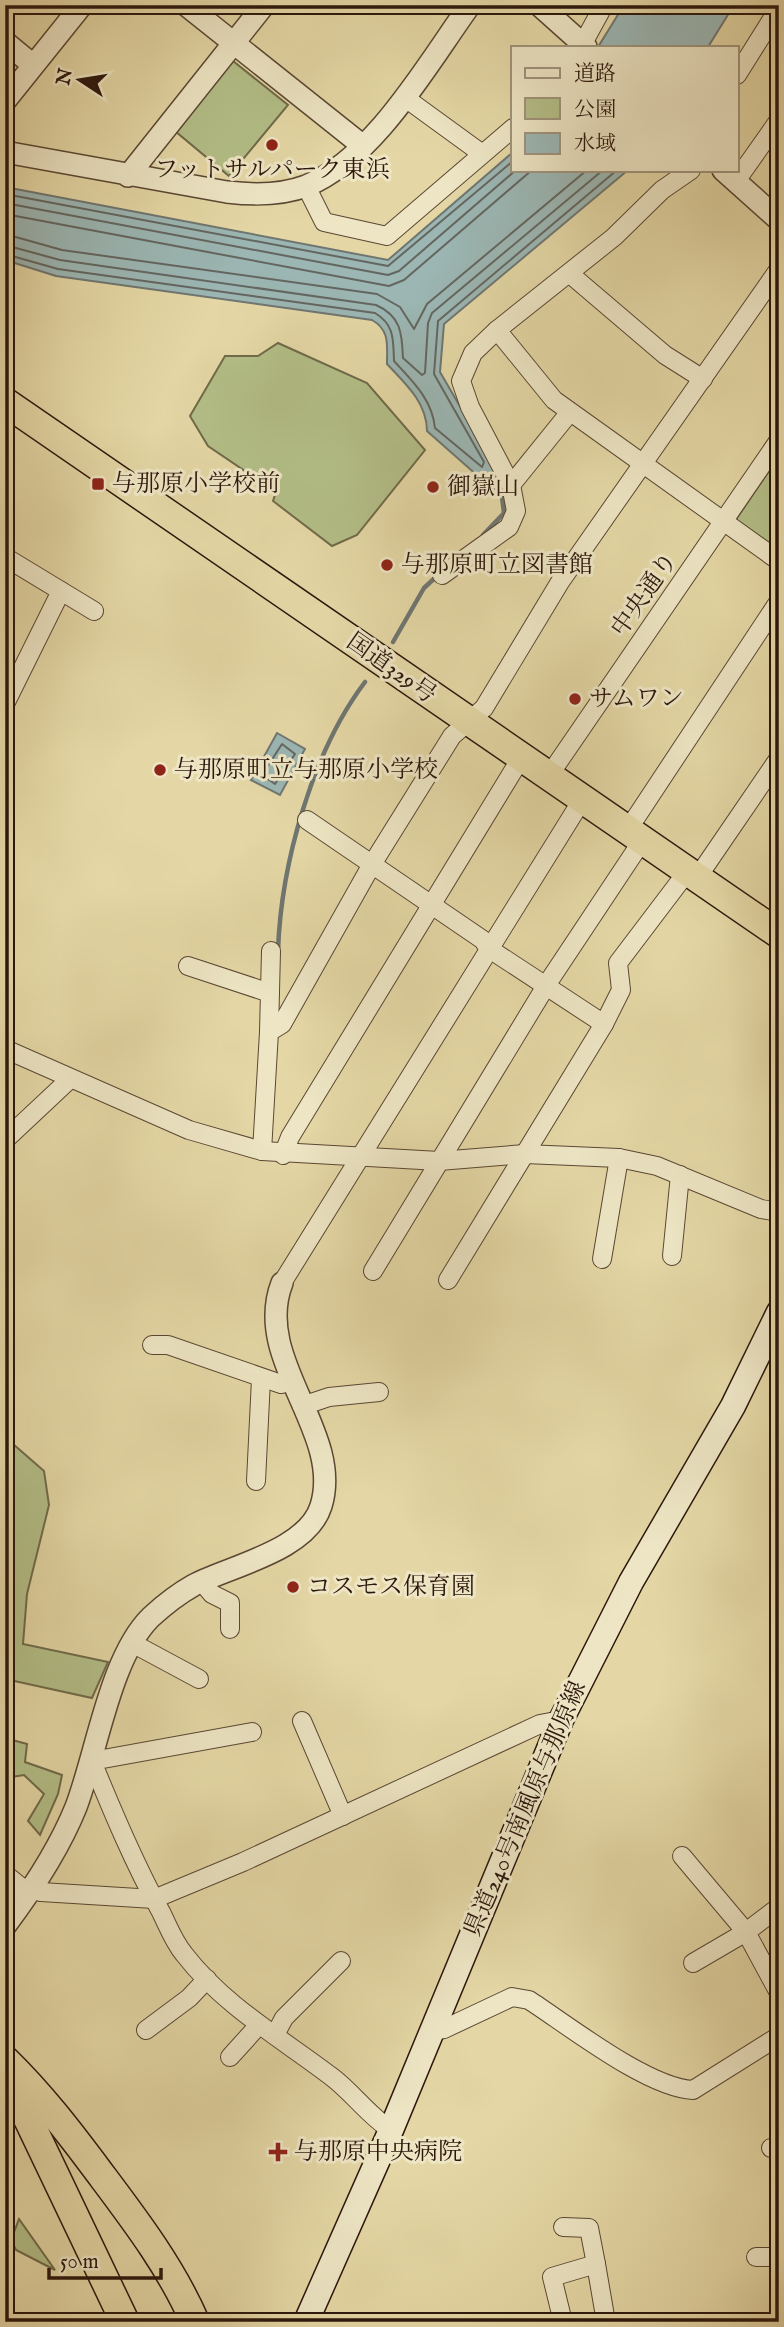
<svg xmlns="http://www.w3.org/2000/svg" width="784" height="2327" viewBox="0 0 784 2327" font-family="'IM FELL English','Noto Serif JP',serif">
  <style>
    .green { fill: #b3be87; stroke: #706a4a; stroke-width: 2 }
    .water { fill: #9bb6b3; stroke: #6f7671; stroke-width: 2 }
    .lines { fill: none; stroke-linecap: round; stroke-linejoin: round }
    .shore { stroke: #646660; stroke-width: 2 }
    .stream { stroke: #6f7671; stroke-width: 4.5 }
    .minor-casing { stroke: #5a4733; stroke-width: 20 }
    .tertiary-casing { stroke: #5a4733; stroke-width: 24 }
    .secondary-casing { stroke: #2c170d; stroke-width: 27 }
    .trunk-casing { stroke: #2c170d; stroke-width: 31 }
    .minor { stroke: #ede5c4; stroke-width: 18 }
    .tertiary { stroke: #ede5c4; stroke-width: 21 }
    .secondary { stroke: #ede5c4; stroke-width: 24 }
    .trunk { stroke: #e4d7a5; stroke-width: 28 }
    .poi-dot { fill: #8f2418; stroke: #ede5c4; stroke-width: 2.5 }
    .labels { text-anchor: middle; dominant-baseline: central; stroke-width: 6; stroke-linejoin: round; paint-order: stroke }
    .poi-label { font-size: 24px; fill: #2c170d; stroke: #ede5c4; text-anchor: start }
    .street-label { font-size: 24px; fill: #2c170d; stroke: #ede5c4 }
  </style>
  <rect width="100%" height="100%" fill="#e4d7a5"/>
  <filter id="stains"><feTurbulence type="fractalNoise" baseFrequency=".00286" numOctaves="4"/><feColorMatrix values="0 0 0 0 .2 0 0 0 0 .09 0 0 0 0 .02 0 0 0 .5 -.17"/></filter>
  <radialGradient id="worn" r=".72"><stop offset=".6" stop-color="#630" stop-opacity="0"/><stop offset="1" stop-color="#630" stop-opacity=".3"/></radialGradient>
  <g class="green">
    <polygon points="233,61 288,105 229,176 175,131"/>
    <polygon points="278,343 367,383 425,450 357,535 332,546 273,501 276,492 208,446 190,416 225,356 258,356"/>
    <polygon points="779,456 779,553 735,521"/>
    <polygon points="5,1437 44,1471 49,1505 27,1594 23,1644 108,1662 92,1698 5,1679"/>
    <polygon points="5,1738 27,1744 25,1762 62,1775 58,1794 40,1835 28,1821 44,1794 24,1775 5,1778"/>
    <polygon points="19,2219 55,2270 16,2250 11,2240"/>
  </g>
  <g class="water">
    <polygon points="624,5 734,5 708,47 598,47"/>
    <path d="M513,152V170H628L444,324L440,372L504,482L485,496L479,477L427,431C427,403 406,384 387,364C387,345 390,330 372,320L56,276L5,260V187L388,260Z"/>
    <polygon points="277,733 305,749 280,795 251,780"/>
  </g>
  <g class="lines">
    <g class="shore">
      <polyline points="5,194 388,266 513,161"/>
      <polyline points="5,203 388,275 399,271 516,170"/>
      <polyline points="5,214 389,286 404,280 532,170"/>
      <polyline points="5,234 62,250 377,294 400,307 414,329 427,304 587,170"/>
      <path d="M5,245L60,260L376,305C401,316 402,333 403,358L422,375L425,373L428,323L432,313L603,170"/>
      <path d="M5,254L58,269L375,313C395,325 393,340 394,361C413,382 432,399 435,428L482,467L484,462L434,374L438,321L617,170"/>
      <polygon points="282,744 295,754 275,784 262,775"/>
    </g>
    <g class="stream">
      <polyline points="483,535 504,513 502,497 496,488"/>
      <polyline points="393,642 424,588 437,576"/>
      <path d="M278,951C281,864 312,752 365,682"/>
    </g>
    <defs>
      <g id="minor">
        <polyline points="581,47 604,5"/>
        <polyline points="737,75 779,8"/>
        <polyline points="404,97 481,153"/>
        <polyline points="736,181 779,120"/>
        <polyline points="306,186 324,222 387,236 513,128"/>
        <polyline points="570,274 665,355 703,379"/>
        <polyline points="497,330 554,400 779,561"/>
        <polyline points="511,485 570,412"/>
        <polyline points="5,557 94,611"/>
        <polyline points="442,575 509,527 516,511 511,485 470,407 461,381 473,353 497,330 614,237 662,190 691,170"/>
        <polyline points="5,704 61,591"/>
        <polyline points="548,777 779,440"/>
        <polyline points="307,820 483,940 488,948 604,1024"/>
        <polyline points="627,831 779,601"/>
        <polyline points="697,878 779,758"/>
        <polyline points="188,966 270,993"/>
        <polyline points="269,1032 271,951"/>
        <polyline points="5,1049 189,1130 262,1151 439,1161 525,1154 619,1158 657,1166 761,1209 779,1212"/>
        <polyline points="5,1140 70,1079"/>
        <polyline points="262,1151 269,1032 282,1024 371,866 452,736 484,708 560,582 779,269"/>
        <polyline points="283,1155 290,1137 521,758"/>
        <polyline points="672,1256 680,1175"/>
        <polyline points="602,1259 619,1158"/>
        <polyline points="373,1271 549,981 642,841"/>
        <polyline points="448,1280 604,1024 621,990 618,963 687,872"/>
        <polyline points="282,1283 582,800"/>
        <polyline points="152,1345 168,1345 281,1384 292,1381"/>
        <polyline points="302,1406 329,1397 379,1392"/>
        <polyline points="256,1481 261,1379"/>
        <polyline points="202,1582 212,1594 230,1603 230,1629"/>
        <polyline points="132,1643 199,1679"/>
        <polyline points="302,1721 343,1816"/>
        <path d="M252,1732L92,1761C113,1813 134,1863 161,1912C168,1926 174,1942 184,1954C224,2006 281,2038 332,2077C353,2093 369,2116 391,2130"/>
        <polyline points="682,1856 746,1932 693,1963"/>
        <polyline points="5,1874 21,1887 41,1892 154,1899 243,1862 540,1724 561,1720"/>
        <polyline points="779,1907 746,1932 779,1993"/>
        <polyline points="146,2030 189,1998 207,1979"/>
        <path d="M431,2031L444,2029L512,1997L529,2000C569,2026 648,2088 693,2090L779,2036"/>
        <polyline points="275,2035 284,2018 341,1961"/>
        <polyline points="230,2057 258,2026"/>
        <polyline points="771,2148 779,2147"/>
        <polyline points="563,2227 589,2228 596,2264"/>
        <polyline points="756,2257 779,2257"/>
        <polyline points="563,2322 552,2277 596,2264 606,2322"/>
      </g>
      <g id="tertiary">
        <polyline points="186,5 363,146"/>
        <polyline points="539,5 586,47"/>
        <polyline points="5,42 33,65"/>
        <polyline points="5,101 82,5"/>
        <path d="M5,152L227,192C252,195 282,195 306,186C375,158 428,63 470,5"/>
        <polyline points="723,170 779,220"/>
        <polyline points="128,176 264,5"/>
        <path d="M5,1926C32,1890 59,1849 76,1807C97,1752 110,1657 151,1617C164,1605 178,1594 194,1585C230,1566 307,1551 321,1506C344,1432 252,1360 282,1283"/>
      </g>
      <polyline id="secondary" points="306,2322 391,2130 561,1720 631,1582 733,1406 779,1312"/>
      <g id="trunk">
        <polyline points="5,402 779,934"/>
        <path d="M5,2060C40,2094 70,2133 99,2172C135,2220 171,2267 195,2322"/>
        <polyline points="8,2077 125,2322"/>
      </g>
    </defs>
    <use href="#minor" class="minor-casing"/>
    <use href="#tertiary" class="tertiary-casing"/>
    <use href="#secondary" class="secondary-casing"/>
    <use href="#trunk" class="trunk-casing"/>
    <use href="#minor" class="minor"/>
    <use href="#tertiary" class="tertiary"/>
    <use href="#secondary" class="secondary"/>
    <use href="#trunk" class="trunk"/>
  </g>
  <g class="poi-dot">
    <circle cx="272" cy="145" r="7"/>
    <rect x="91" y="477" width="14" height="14" rx="3.5"/>
    <circle cx="433" cy="487" r="7"/>
    <circle cx="387" cy="565" r="7"/>
    <circle cx="575" cy="699" r="7"/>
    <circle cx="160" cy="770" r="7"/>
    <circle cx="293" cy="1587" r="7"/>
    <path d="M274.5 2141.5h7v7h7v7h-7v7h-7v-7h-7v-7h7z"/>
  </g>
  <g class="labels">
    <g class="poi-label">
      <text x="272" y="170" text-anchor="middle">フットサルパーク東浜</text>
      <text x="112" y="484">与那原小学校前</text>
      <text x="447" y="487">御嶽山</text>
      <text x="401" y="565">与那原町立図書館</text>
      <text x="589" y="699">サムワン</text>
      <text x="174" y="770">与那原町立与那原小学校</text>
      <text x="307" y="1587">コスモス保育園</text>
      <text x="294" y="2152">与那原中央病院</text>
    </g>
    <g class="street-label">
      <text transform="translate(645 595) rotate(-55)">中央通り</text>
      <text transform="translate(391 669) rotate(35)">国道329号</text>
      <text transform="translate(526 1809) rotate(-67)">県道240号南風原与那原線</text>
    </g>
  </g>
  <rect width="784" height="2327" fill="none" stroke="#e4d7a5" stroke-width="28"/>
  <rect x="7" y="7" width="770" height="2313" fill="none" stroke="#2c170d" stroke-width="3.5"/>
  <rect x="14" y="14" width="756" height="2299" fill="none" stroke="#2c170d" stroke-width="2"/>
  <rect x="511" y="46" width="228" height="126" fill="#ede5c4" stroke="#a0937b" stroke-width="2"/>
  <rect x="525" y="68" width="35" height="10" fill="#ede5c4" stroke="#a0937b" stroke-width="2"/>
  <text x="574" y="80" font-size="21" fill="#2c170d">道路</text>
  <rect x="525" y="98" width="35" height="21" fill="#b3be87" stroke="#a0937b" stroke-width="2"/>
  <text x="574" y="116" font-size="21" fill="#2c170d">公園</text>
  <rect x="525" y="133" width="35" height="21" fill="#9bb6b3" stroke="#a0937b" stroke-width="2"/>
  <text x="574" y="150" font-size="21" fill="#2c170d">水域</text>
  <g transform="translate(80 80) rotate(282)" stroke="#ede5c4" stroke-width="5" paint-order="stroke">
  <path d="M0-5L12 26L0 18L-12 26Z" fill="#2c170d"/>
  <text y="-10" font-size="19" font-weight="bold" text-anchor="middle" fill="#2c170d">N</text>
  </g>
  <path d="M49 2268v10h112v-10" fill="none" stroke="#2c170d" stroke-width="3.5"/>
  <text x="60" y="2268" font-size="21" fill="#2c170d" stroke="#ede5c4" stroke-width="5" paint-order="stroke">50 m</text>
  <rect width="100%" height="100%" filter="url(#stains)"/>
  <rect width="100%" height="100%" fill="url(#worn)"/>
</svg>
